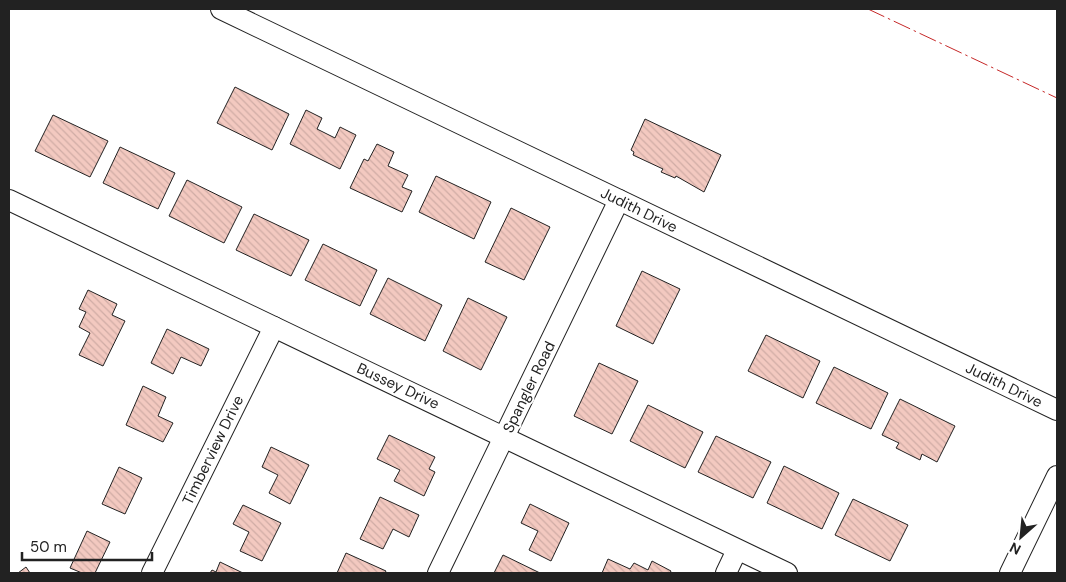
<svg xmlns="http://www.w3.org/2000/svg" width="1066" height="582" viewBox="0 0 1066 582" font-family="'DM Sans',sans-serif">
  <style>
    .building { fill: url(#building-back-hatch); stroke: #222 }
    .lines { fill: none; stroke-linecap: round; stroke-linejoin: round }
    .minor-casing { stroke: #222; stroke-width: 22 }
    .minor { stroke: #fff; stroke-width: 20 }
    .power { stroke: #c62828; stroke-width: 1; stroke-dasharray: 18 4 2.5 4; stroke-linecap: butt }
    .labels { text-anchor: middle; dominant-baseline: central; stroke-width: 4; stroke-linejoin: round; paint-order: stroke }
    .street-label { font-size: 15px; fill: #222; stroke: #fff }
  </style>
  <defs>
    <pattern id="building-back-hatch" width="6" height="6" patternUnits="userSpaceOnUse" patternTransform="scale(1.25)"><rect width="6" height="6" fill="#f3c9c0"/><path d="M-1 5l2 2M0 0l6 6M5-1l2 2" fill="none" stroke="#d0aca5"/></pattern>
  </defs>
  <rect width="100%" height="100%" fill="#fff"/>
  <g class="building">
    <polygon points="235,87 289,114 272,150 217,123"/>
    <polygon points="306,110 322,118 317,129 335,138 340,127 356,135 340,169 290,144"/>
    <polygon points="53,115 108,141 90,177 35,151"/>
    <polygon points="645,119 721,155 704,192 676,176 675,178 661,172 663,169 633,155 634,152 631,150"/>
    <polygon points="377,144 394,152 388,166 408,175 402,187 412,191 402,212 350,188 364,159 368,161"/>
    <polygon points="120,147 175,173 158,209 103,183"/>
    <polygon points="436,176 491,202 474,239 419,212"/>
    <polygon points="187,180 242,207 224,243 169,216"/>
    <polygon points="511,208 550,227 524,280 485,262"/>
    <polygon points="254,214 309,240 291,276 236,250"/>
    <polygon points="323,244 377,270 360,306 305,280"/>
    <polygon points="642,271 680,289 653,344 616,326"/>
    <polygon points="388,278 442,305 425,341 370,314"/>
    <polygon points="88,290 117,304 112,315 125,321 103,366 79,355 90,333 79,327 86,312 79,309"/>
    <polygon points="468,298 507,317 481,370 443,351"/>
    <polygon points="167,329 209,349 201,366 181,357 173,374 151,363"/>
    <polygon points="766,335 820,361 803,398 748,371"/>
    <polygon points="599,363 638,381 612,434 574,416"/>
    <polygon points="834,367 888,393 871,429 816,403"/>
    <polygon points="143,386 166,397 158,416 173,423 163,442 126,425"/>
    <polygon points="900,399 955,426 937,462 922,454 920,460 896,448 899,443 882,435"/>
    <polygon points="648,405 703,432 685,468 630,441"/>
    <polygon points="389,435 435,457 429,469 435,472 424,496 394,481 400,470 377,459"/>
    <polygon points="716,436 771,462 753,498 698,472"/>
    <polygon points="271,447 309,465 290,504 269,493 278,475 262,467"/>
    <polygon points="784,466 839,493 822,529 767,503"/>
    <polygon points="119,467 142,478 125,514 102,504"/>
    <polygon points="380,497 419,515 409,537 393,529 383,549 360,539"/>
    <polygon points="853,499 908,525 890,561 835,535"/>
    <polygon points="530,504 569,523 551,561 529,550 538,531 521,523"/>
    <polygon points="243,505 281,523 262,561 240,551 249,532 233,524"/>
    <polygon points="87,531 110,542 95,573 82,573 70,568"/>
    <polygon points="346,553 386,571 385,573 337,573"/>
    <polygon points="503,555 540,573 494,573"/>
    <polygon points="608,559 630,569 634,563 648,570 652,561 671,571 670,573 602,573"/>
    <polygon points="220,562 243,573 210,573 212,570 216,572"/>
    <polygon points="26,567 30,573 18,573"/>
  </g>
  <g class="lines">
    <defs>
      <g id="minor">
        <polyline points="221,9 1057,410"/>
        <polyline points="9,200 787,573"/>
        <polyline points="152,573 274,327"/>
        <polyline points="438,573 619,200"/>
        <polyline points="726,573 737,550"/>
        <polyline points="1010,573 1057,476"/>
      </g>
    </defs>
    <use href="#minor" class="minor-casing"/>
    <use href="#minor" class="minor"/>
    <polyline class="power" points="868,9 1057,98"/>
  </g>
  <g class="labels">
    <g class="street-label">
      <text transform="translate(639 210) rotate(26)">Judith Drive</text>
      <text transform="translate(1004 385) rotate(26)">Judith Drive</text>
      <text transform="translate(398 386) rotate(25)">Bussey Drive</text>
      <text transform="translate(529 387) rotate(-64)">Spangler Road</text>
      <text transform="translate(213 450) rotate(-64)">Timberview Drive</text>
    </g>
  </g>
  <rect width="1066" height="582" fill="none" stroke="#222222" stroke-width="20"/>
  <g transform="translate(1021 537) rotate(207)" stroke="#ffffff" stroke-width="4" paint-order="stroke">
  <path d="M0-4L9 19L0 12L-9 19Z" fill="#222222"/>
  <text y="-8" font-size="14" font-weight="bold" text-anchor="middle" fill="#222222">N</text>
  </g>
  <path d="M22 552v8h130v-8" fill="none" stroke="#222222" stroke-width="2.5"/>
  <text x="30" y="552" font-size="15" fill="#222222" stroke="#ffffff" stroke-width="4" paint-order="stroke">50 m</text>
</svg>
